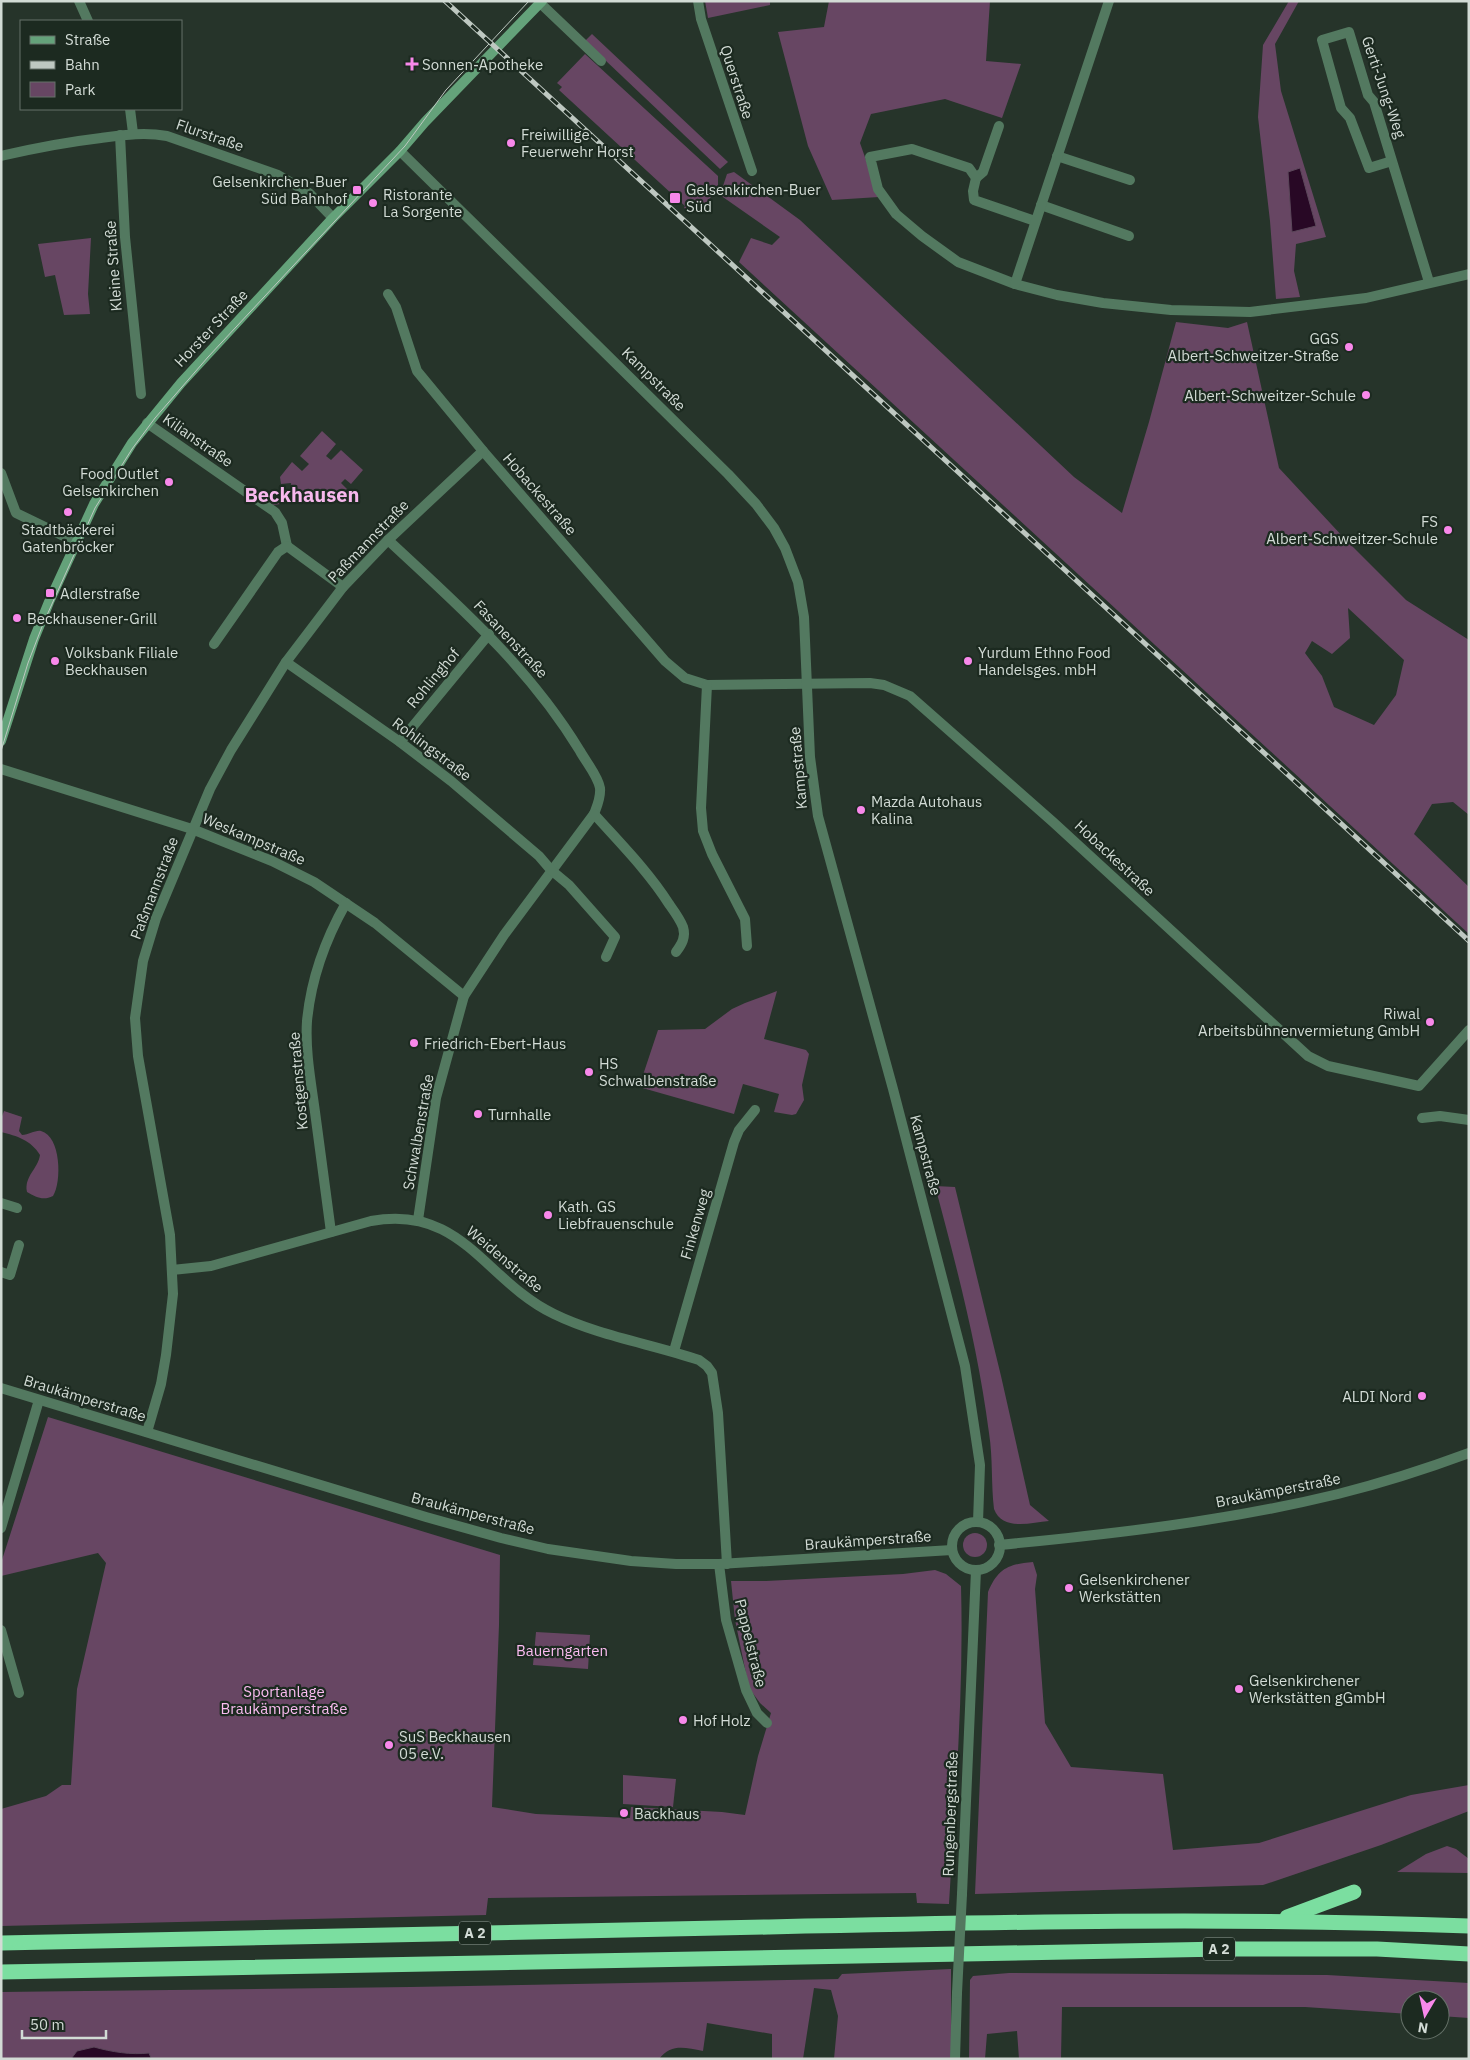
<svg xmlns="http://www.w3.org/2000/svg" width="1470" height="2060" viewBox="0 0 1470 2060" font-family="'IBM Plex Sans',sans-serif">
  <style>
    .green { fill: #674663; fill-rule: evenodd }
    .water { fill: #280825; stroke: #5b475a }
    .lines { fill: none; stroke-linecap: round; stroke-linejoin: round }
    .minor { stroke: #537960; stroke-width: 10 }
    .tertiary { stroke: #537960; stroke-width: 10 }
    .secondary { stroke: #64a27a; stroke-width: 10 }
    .motorway { stroke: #7bdea0; stroke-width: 15 }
    .tram { stroke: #bec8c1; stroke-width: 1 }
    .rail-casing { stroke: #bec8c1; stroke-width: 5 }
    .rail { stroke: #1c2a20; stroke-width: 3; stroke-dasharray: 9; stroke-linecap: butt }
    .tertiary-bridge { stroke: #537960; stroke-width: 10 }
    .poi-dot { fill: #f888ea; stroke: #1c2a20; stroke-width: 2 }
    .labels { text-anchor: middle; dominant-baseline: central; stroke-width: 4.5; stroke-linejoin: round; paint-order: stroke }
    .shield { fill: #1c2a20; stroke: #9ba69f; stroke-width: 1 }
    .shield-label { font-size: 14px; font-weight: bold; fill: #d2dbd5 }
    .poi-label { font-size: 15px; fill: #d2dbd5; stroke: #1c2a20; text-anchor: start }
    .street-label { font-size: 15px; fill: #d2dbd5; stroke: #1c2a20 }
    .park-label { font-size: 15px; fill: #fbbcf1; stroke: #1c2a20 }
    .district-label { font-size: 20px; font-weight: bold; fill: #f7b8ed; stroke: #1c2a20 }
  </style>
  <rect width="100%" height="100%" fill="#26342a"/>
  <g class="green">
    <polygon points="705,1 770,1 770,5 708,18"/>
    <polygon points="829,1 990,1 986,61 1021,64 1002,118 945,99 871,114 860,143 879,197 832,200 808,146 778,32 824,27"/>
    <polygon points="1289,1 1299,1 1275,44 1281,91 1326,237 1296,244 1294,271 1300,297 1276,299 1270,221 1258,117 1263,45"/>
    <polygon points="592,34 728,162 720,169 585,41"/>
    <polygon points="585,54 718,176 718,188 699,212 696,213 684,208 685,206 559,90 562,87 557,83"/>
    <path d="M734,172L800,220L1074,477L1122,513L1149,422L1176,322L1228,328L1247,322L1279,468L1344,538L1406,600L1469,640V815L1453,802L1432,804L1414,834L1469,887V934L739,262L751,238L772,245L780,237L720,195L727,174ZM1348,608L1404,660L1396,695L1374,725L1334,707L1322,676L1305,653L1312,641L1332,654L1350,638Z"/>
    <polygon points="91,238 88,294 90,314 64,315 55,275 45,277 38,244"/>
    <polygon points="322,431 336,444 326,456 331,460 341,450 363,470 351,484 345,479 341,483 347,489 334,496 310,496 309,493 279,497 280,504 274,505 260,496 292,490 291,483 281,484 280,477 292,462 302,471 309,464 300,456"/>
    <polygon points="777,991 764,1039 806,1050 809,1054 802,1085 804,1100 796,1114 792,1115 774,1112 779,1094 743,1084 734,1114 639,1087 658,1030 705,1029 732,1009 745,1003"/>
    <path d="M4,1111L22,1117L19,1131L22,1135C29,1135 35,1130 41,1131C61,1136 62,1182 53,1196C43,1201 36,1197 27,1192C24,1176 38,1169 40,1155C31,1140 17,1136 1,1132V1119Z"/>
    <path d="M935,1186L955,1187L1001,1376L1030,1505L1049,1521C1030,1523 1002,1531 994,1509C991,1484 993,1458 989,1433C978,1348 957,1268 935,1186Z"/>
    <path d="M48,1417L500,1555L499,1625L492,1807L536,1814L630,1818L631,1807L722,1812L745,1815L758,1756L771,1713L760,1703L749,1688L735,1620L731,1581H766L903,1574L935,1570L946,1574L961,1586C964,1692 955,1798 949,1904L917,1903L916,1893L488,1898L486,1915L1,1926V1809L46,1796L62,1785H71L77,1689L106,1563L98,1553L1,1576V1563Z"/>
    <circle cx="975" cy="1545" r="12"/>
    <path d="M1033,1562L1037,1575L1035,1589L1045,1723L1071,1767L1163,1774L1173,1850L1259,1843L1411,1795L1469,1785V1811L1381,1845L1263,1885L975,1894L988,1592C998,1568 1009,1564 1033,1562Z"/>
    <polygon points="536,1632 590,1635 588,1669 533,1665"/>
    <polygon points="623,1775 676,1779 673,1807 623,1804"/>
    <polygon points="1447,1846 1456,1849 1469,1859 1469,1873 1397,1872 1426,1854"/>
    <path d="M951,1969V2059H834L838,2016L831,1990L814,1988L803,2059H772V2034L707,2023L703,2051C685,2048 672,2043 659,2059H1V1992L410,1987L838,1979L842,1974Z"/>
    <polygon points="1009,1973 1327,1975 1469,1983 1469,2018 1440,2016 1440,2000 1410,2000 1410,2014 1305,2007 1062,2007 1061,2059 1019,2059 1017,2031 987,2034 985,2059 969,2059 970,1980 973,1976"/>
  </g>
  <g class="water">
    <polygon points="1300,168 1316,226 1292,232 1288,172"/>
    <path d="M94,2047C112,2052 131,2055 149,2053L151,2058L71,2059L77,2051Z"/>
  </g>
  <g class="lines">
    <g class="minor">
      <polyline points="79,1 88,21"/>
      <polyline points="698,1 701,19 752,171"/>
      <polyline points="540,3 601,61"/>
      <polyline points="130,109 133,133"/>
      <polyline points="120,135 125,237 141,394"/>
      <polyline points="1057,156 1130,180"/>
      <polyline points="1392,161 1369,168 1350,118 1341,108 1322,40 1349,32 1368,95 1374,102 1429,282"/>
      <polyline points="976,178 983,172 999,126"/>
      <polyline points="1041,205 1129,236"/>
      <polyline points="1035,221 974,200 973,191 976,178 969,168 912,149 870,157 878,189 896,214 922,236 958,262 1015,284 1057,295 1103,303 1171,310 1250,312 1366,298 1469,274"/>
      <polyline points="1015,284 1109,1"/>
      <polyline points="388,294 396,307 417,371 483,451 665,661 685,678 707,685 870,683 884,685 910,696 1053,822 1308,1056 1328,1066 1419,1086 1469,1030"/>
      <polyline points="147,423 275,512 282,523 287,546"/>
      <polyline points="1,473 16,513 76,542"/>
      <path d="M388,540C459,606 529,667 580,751C586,762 598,776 600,788C601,798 597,806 594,814L504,935L464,996L436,1098L418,1220"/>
      <polyline points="214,644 278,552 287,546 343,587"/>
      <polyline points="286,662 400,742 451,781 539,856 551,870 569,885 615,937 606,957"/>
      <polyline points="707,685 701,808 703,831 712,854 745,919 747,946"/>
      <polyline points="400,742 489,634"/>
      <polyline points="1,769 192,829 272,861 314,882 375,923 464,996"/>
      <path d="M594,814C620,843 648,871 669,904C674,911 680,919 683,927C686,937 682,944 676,952"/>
      <polyline points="1422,1118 1440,1116 1469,1120"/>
      <polyline points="1,1203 17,1208"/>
      <path d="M331,1232C326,1192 320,1152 315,1112C311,1082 305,1051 307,1021C311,979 325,940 346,903"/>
      <path d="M172,1270L211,1266L371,1221C462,1204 485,1281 554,1314C599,1336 652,1344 699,1360L707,1366L712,1373L718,1413L727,1564"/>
      <polyline points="1,1272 10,1275 19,1245"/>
      <polyline points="674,1351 734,1142 739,1130 755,1110"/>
      <polyline points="147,1432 161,1384 166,1355 173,1294 170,1235 138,1056 135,1018 143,961 156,918 210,789 231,750 286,662 343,587 388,540 483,451"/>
      <polyline points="1,1528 39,1400"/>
      <polyline points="719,1564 726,1620 746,1690 757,1713 767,1723"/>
      <polyline points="1,1630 19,1693"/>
    </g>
    <g class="tertiary">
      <polyline points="400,151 728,474 756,504 774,528 785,548 798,582 804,617 810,757 818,816 893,1089 965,1366 980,1465 978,1522"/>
      <path d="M1,156C35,148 67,142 101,138C124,135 144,132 167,136L278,175L309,193L333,218"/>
      <polyline points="1,1388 426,1517 501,1538 548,1549 631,1561 676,1564 719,1564 952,1550"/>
      <circle cx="976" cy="1546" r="24"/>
      <path d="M999,1545C1113,1534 1227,1521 1338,1494C1382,1483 1426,1469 1469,1453"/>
      <polyline points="962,1894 976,1570"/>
      <polyline points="955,2059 957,1993"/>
    </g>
    <polyline class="secondary" points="1,741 34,639 49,602 94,504 132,443 181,383 333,218 400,151 425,122 542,1"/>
    <g class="motorway">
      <polyline points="1287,1917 1354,1892"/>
      <path d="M1,1943C257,1937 513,1932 768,1927C1002,1922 1235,1917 1469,1926"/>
      <polyline points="1,1972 1224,1949 1377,1949 1469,1954"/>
    </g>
    <polyline class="tram" points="1,751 28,663 43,624 95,508 132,449 155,418 208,357 405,146 446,90 529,1"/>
    <defs>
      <polyline id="rail" points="445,1 1469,941"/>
    </defs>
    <use href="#rail" class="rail-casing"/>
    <use href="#rail" class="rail"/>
    <polyline class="tertiary-bridge" points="957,1993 962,1894"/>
  </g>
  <g class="poi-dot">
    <path d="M409.5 56.5h5v5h5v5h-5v5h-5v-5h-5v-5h5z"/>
    <circle cx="511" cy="143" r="5"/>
    <rect x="352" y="185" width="10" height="10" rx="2.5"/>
    <rect x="669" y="192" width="12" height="12" rx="2.5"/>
    <circle cx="373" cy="203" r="5"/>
    <circle cx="1349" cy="347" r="5"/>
    <circle cx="1366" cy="395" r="5"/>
    <circle cx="169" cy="482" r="5"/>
    <circle cx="68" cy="512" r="5"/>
    <circle cx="1448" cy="530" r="5"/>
    <rect x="45" y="588" width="10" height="10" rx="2.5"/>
    <circle cx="17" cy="618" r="5"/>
    <circle cx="55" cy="661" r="5"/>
    <circle cx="968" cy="661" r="5"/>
    <circle cx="861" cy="810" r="5"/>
    <circle cx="1430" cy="1022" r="5"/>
    <circle cx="414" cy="1043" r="5"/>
    <circle cx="589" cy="1072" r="5"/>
    <circle cx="478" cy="1114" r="5"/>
    <circle cx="548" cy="1215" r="5"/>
    <circle cx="1422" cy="1396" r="5"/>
    <circle cx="1069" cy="1588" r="5"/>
    <circle cx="1239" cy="1689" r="5"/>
    <circle cx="683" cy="1720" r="5"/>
    <circle cx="389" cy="1745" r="5"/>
    <circle cx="624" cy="1813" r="5"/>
  </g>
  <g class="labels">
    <g class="shield">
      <rect x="459" y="1921.5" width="32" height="23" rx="4"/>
      <rect x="1203" y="1937.5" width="32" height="23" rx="4"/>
    </g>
    <g class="shield-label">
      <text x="475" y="1933">A 2</text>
      <text x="1219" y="1949">A 2</text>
    </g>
    <g class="poi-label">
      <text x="422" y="64">Sonnen-Apotheke</text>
      <text x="521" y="134">Freiwillige<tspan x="521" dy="17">Feuerwehr Horst</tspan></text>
      <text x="347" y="181" text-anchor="end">Gelsenkirchen-Buer<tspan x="347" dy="17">Süd Bahnhof</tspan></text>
      <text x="686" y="189">Gelsenkirchen-Buer<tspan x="686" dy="17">Süd</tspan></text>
      <text x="383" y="194">Ristorante<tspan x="383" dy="17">La Sorgente</tspan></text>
      <text x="1339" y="338" text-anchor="end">GGS<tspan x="1339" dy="17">Albert-Schweitzer-Straße</tspan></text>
      <text x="1356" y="395" text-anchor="end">Albert-Schweitzer-Schule</text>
      <text x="159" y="473" text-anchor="end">Food Outlet<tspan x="159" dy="17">Gelsenkirchen</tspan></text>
      <text x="1438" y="521" text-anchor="end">FS<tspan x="1438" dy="17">Albert-Schweitzer-Schule</tspan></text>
      <text x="68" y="529" text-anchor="middle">Stadtbäckerei<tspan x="68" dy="17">Gatenbröcker</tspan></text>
      <text x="60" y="593">Adlerstraße</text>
      <text x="27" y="618">Beckhausener-Grill</text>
      <text x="65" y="652">Volksbank Filiale<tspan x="65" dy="17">Beckhausen</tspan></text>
      <text x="978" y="652">Yurdum Ethno Food<tspan x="978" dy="17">Handelsges. mbH</tspan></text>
      <text x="871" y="801">Mazda Autohaus<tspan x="871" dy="17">Kalina</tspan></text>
      <text x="1420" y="1013" text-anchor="end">Riwal<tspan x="1420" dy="17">Arbeitsbühnenvermietung GmbH</tspan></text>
      <text x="424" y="1043">Friedrich-Ebert-Haus</text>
      <text x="599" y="1063">HS<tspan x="599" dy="17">Schwalbenstraße</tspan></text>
      <text x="488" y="1114">Turnhalle</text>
      <text x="558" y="1206">Kath. GS<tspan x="558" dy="17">Liebfrauenschule</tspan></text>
      <text x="1412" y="1396" text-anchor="end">ALDI Nord</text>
      <text x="1079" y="1579">Gelsenkirchener<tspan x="1079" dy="17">Werkstätten</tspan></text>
      <text x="1249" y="1680">Gelsenkirchener<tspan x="1249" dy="17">Werkstätten gGmbH</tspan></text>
      <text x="693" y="1720">Hof Holz</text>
      <text x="399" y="1736">SuS Beckhausen<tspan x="399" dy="17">05 e.V.</tspan></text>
      <text x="634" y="1813">Backhaus</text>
    </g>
    <g class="street-label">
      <text transform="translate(737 82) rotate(72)">Querstraße</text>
      <text transform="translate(1384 87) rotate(71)">Gerti-Jung-Weg</text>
      <text transform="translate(210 135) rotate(19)">Flurstraße</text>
      <text transform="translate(113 266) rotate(-94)">Kleine Straße</text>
      <text transform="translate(211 328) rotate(-47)">Horster Straße</text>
      <text transform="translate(654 379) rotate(45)">Kampstraße</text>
      <text transform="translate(198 440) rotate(35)">Kilianstraße</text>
      <text transform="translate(540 494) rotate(49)">Hobackestraße</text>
      <text transform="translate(368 541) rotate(-46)">Paßmannstraße</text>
      <text transform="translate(511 639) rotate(47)">Fasanenstraße</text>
      <text transform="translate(433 678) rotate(-50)">Rohlinghof</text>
      <text transform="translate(432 749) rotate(37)">Rohlingstraße</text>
      <text transform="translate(798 768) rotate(-95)">Kampstraße</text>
      <text transform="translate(254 839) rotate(23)">Weskampstraße</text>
      <text transform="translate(1115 858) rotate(43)">Hobackestraße</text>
      <text transform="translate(154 888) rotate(-69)">Paßmannstraße</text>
      <text transform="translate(298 1081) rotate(-95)">Kostgenstraße</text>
      <text transform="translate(418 1132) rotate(-80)">Schwalbenstraße</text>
      <text transform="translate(926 1155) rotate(75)">Kampstraße</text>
      <text transform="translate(695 1224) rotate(-74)">Finkenweg</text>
      <text transform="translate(505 1259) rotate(40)">Weidenstraße</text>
      <text transform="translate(85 1398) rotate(17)">Braukämperstraße</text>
      <text transform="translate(1278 1490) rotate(-11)">Braukämperstraße</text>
      <text transform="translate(473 1513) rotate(15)">Braukämperstraße</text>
      <text transform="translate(868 1540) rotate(-4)">Braukämperstraße</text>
      <text transform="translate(751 1643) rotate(76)">Pappelstraße</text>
      <text transform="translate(950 1814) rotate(-88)">Rungenbergstraße</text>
    </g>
    <g class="park-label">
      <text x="562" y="1650">Bauerngarten</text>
      <text x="284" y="1691">Sportanlage<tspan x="284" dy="17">Braukämperstraße</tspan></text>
    </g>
    <g class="district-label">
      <text x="302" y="494">Beckhausen</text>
    </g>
  </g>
  <rect width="1470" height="2060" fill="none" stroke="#d2dbd5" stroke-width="5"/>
  <rect x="20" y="20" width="162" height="90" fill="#1c2a20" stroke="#657168"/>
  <rect x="30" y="36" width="25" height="8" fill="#64a27a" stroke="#657168"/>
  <text x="65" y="45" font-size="15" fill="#d2dbd5">Straße</text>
  <rect x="30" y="61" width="25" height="8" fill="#bec8c1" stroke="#657168"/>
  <text x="65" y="70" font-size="15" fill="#d2dbd5">Bahn</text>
  <rect x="30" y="82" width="25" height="15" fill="#674663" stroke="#657168"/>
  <text x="65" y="95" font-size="15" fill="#d2dbd5">Park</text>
  <g transform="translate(1425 2015) rotate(189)"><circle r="24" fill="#1c2a20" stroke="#657168"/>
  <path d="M0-4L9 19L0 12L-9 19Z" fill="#f888ea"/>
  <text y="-8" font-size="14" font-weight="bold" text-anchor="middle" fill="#d2dbd5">N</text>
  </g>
  <path d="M22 2030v8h84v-8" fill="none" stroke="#d2dbd5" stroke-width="2.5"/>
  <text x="30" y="2030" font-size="15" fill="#d2dbd5" stroke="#1c2a20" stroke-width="4" paint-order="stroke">50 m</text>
</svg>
